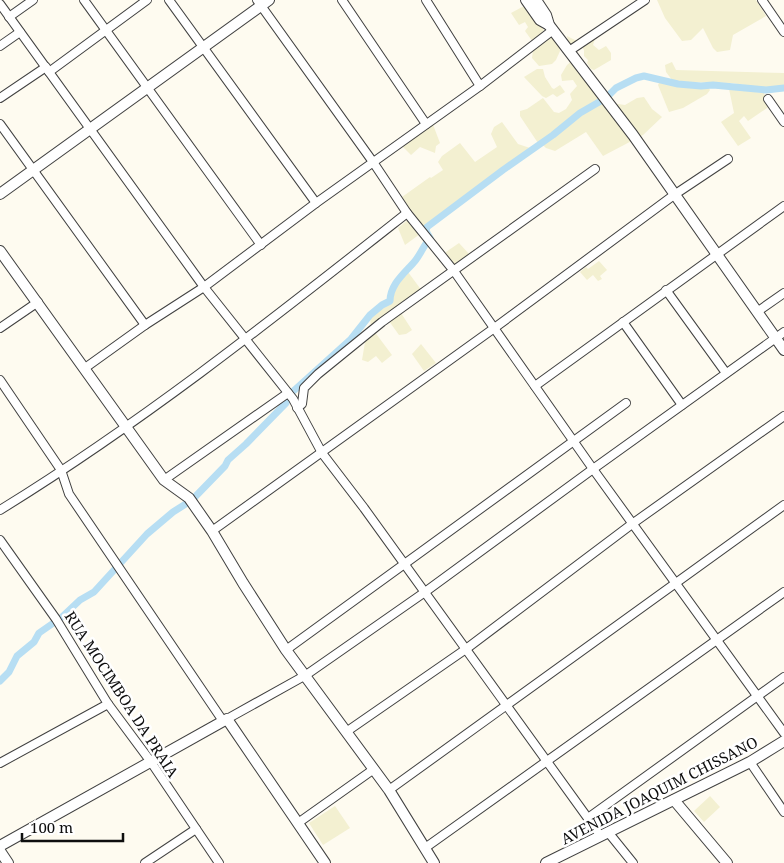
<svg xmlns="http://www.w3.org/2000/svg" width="784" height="863" viewBox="0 0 784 863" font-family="'Noto Serif',serif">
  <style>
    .farmland { fill: #f3f0d1 }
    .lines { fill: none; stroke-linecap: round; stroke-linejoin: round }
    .canal { stroke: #b7def3; stroke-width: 7 }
    .minor-casing { stroke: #414141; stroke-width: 10 }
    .tertiary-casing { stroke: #414141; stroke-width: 12 }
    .minor { stroke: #fff; stroke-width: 8 }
    .tertiary { stroke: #fff; stroke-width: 10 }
    .labels { text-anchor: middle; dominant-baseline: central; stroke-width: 5; stroke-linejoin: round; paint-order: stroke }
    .street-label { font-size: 15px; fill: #0e0e0e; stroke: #fff }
  </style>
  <rect width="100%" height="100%" fill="#fefbf0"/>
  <g class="farmland">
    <polygon points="657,0 756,0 766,16 733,35 730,50 717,52 713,48 703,28 691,40 682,41 665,18"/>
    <polygon points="524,6 544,30 533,42 525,31 528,27 525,22 519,25 511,13"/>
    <polygon points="554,35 559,42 560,51 556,60 552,64 539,66 532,58 533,50 540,41"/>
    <polygon points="567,36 579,42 596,36 593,45 599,50 606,46 611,53 611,60 594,70 591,69 587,63 588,60 584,56 584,50 582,47 573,51 568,42"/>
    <polygon points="573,60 611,103 625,105 637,98 644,97 652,109 662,117 643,135 603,156 586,132 555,151 546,148 543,145 540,146 520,116 520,111 527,109 543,98 554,112 559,113 566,109 572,100 570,94 577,86 573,80 562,81 561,75 567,65"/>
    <polygon points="672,62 676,70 784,73 784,87 763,88 732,83 678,82 672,80 666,72 665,65"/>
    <polygon points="537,69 543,69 545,77 552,88 554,89 560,85 565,92 557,97 553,94 546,98 542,96 524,77"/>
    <polygon points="659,83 708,87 710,90 707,94 683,108 669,112 658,85"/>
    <polygon points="729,89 764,93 770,106 748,121 744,116 739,121 751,138 738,146 721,122 734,113"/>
    <polygon points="432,122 440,143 436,146 435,153 420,147 411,155 403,147 409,139"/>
    <polygon points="502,122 518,144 530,148 443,215 422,229 402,197 430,177 431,178 443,170 438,162 442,156 460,143 475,162 497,147 491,134 494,127"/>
    <polygon points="409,219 420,234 405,245 398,228"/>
    <polygon points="459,243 470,255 452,267 443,254"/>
    <polygon points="599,261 607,270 600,276 602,279 598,281 593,275 587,280 580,272 586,267 588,269"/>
    <polygon points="408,272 422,291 401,313 412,330 406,334 399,335 389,321 371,329 370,316 391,302 398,283 405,274"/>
    <polygon points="374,331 392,355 382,363 376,356 368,362 362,360 366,336"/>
    <polygon points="421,344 436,363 424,371 412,354"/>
    <polygon points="710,796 720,807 704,822 694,811"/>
    <polygon points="335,806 350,828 323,845 309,823"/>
  </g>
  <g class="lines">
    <g class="canal">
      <polyline points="430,238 426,231 427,227 503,170 553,135 580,113 606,98 616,88 636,78 644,76 678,84 701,86 713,85 766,90 784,88"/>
      <path d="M0,681L9,672L17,656L34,642L39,633L62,617L80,600L94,592L147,534L173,512L192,500L225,466L228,460L246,444L286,403L289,395L351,339L370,315L382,305L390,301C390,284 405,273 415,261C420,255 423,247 428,241"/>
    </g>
    <defs>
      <g id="minor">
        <polyline points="84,0 261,245"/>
        <polyline points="169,0 316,203"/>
        <polyline points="257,0 373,162 407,213 454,271 593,469 784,733"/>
        <polyline points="342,0 426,124"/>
        <polyline points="426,0 480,86"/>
        <polyline points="762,0 784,32"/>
        <polyline points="0,4 204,287 293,399 322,453 364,508 600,835"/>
        <polyline points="9,17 33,0"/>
        <polyline points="0,46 20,32"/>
        <polyline points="569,51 645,0"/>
        <polyline points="49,72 147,0"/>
        <polyline points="0,98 46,67"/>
        <polyline points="768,99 784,122"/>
        <polyline points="0,124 145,325"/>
        <polyline points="666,290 726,373"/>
        <polyline points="757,312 784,293"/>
        <polyline points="623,322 682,405"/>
        <polyline points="0,328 38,302"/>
        <polyline points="85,368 145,325 204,287 316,203 480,86 553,30"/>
        <polyline points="0,380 61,470 69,494 223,721"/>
        <polyline points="535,386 784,206"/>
        <polyline points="297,408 302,404 304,388 318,374 382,322 595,169"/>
        <polyline points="164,480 288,393"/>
        <path d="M0,510C143,422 275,317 407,213"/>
        <polyline points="212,531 493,329 674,195 728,159"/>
        <polyline points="0,540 56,619 108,704 151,762 219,863"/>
        <polyline points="286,650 626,403"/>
        <polyline points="227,719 306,675 425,592 593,469 784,332"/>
        <polyline points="346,732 466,649 632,524 784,416"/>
        <polyline points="750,762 784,812"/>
        <polyline points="0,763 108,704"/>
        <polyline points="389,790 784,505"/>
        <polyline points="588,818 784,677"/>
        <polyline points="298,823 374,769"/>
        <polyline points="608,832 633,863"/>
        <polyline points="425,848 784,592"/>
        <polyline points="145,863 196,829"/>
      </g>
      <g id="tertiary">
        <polyline points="526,0 540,20 549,25"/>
        <polyline points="536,0 546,15 549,25 633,135 784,350"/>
        <polyline points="0,194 269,0"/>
        <polyline points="0,251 164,480 189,498 212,531 243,583 286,650 389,790 434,863"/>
        <polyline points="674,800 727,863"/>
        <polyline points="0,846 227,719 325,863"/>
        <polyline points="0,851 8,863"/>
        <polyline points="546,863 750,762 784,741"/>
      </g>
    </defs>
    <use href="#minor" class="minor-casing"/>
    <use href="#tertiary" class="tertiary-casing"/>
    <use href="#minor" class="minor"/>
    <use href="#tertiary" class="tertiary"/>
  </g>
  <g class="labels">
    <g class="street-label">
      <text transform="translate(122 694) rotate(57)">RUA MOCIMBOA DA PRAIA</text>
      <text transform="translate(659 790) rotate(-27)">AVENIDA JOAQUIM CHISSANO</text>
    </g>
  </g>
  <path d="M22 833v8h101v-8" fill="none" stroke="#0e0e0e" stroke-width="2.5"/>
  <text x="30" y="833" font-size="15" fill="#0e0e0e" stroke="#ffffff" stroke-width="4" paint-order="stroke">100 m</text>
</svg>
